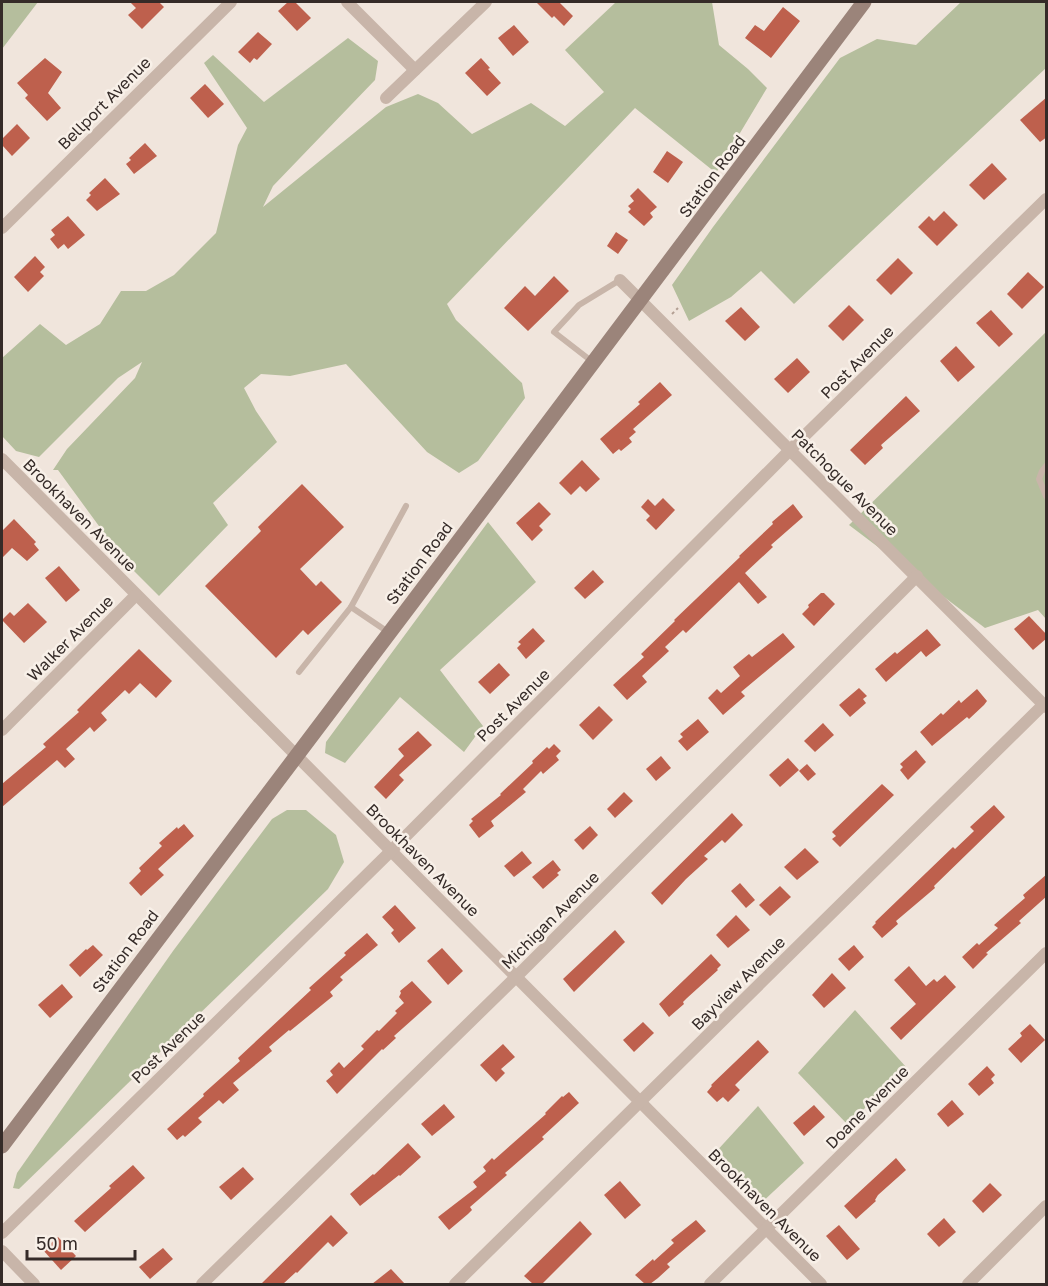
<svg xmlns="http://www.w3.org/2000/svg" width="1048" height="1286" viewBox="0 0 1048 1286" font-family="'Golos Text',sans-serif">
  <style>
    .green { fill: #b5be9d }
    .building { fill: #be604d }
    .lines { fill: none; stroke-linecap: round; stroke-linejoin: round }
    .path { stroke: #b39f93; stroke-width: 2; stroke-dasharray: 3 3; stroke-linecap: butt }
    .service { stroke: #c8b5a9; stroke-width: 6 }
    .minor { stroke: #c8b5a9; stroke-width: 12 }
    .secondary { stroke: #9b847a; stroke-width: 15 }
    .labels { text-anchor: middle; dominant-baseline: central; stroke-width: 5; stroke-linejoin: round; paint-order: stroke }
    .street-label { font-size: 16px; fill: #352b28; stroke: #f8f0e8 }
  </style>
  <rect width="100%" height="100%" fill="#f0e5dc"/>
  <g class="green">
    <polygon points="2,2 38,2 2,49"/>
    <polygon points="616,2 712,2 719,45 748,69 767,88 716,173 635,108 447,304 456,320 522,383 525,398 478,461 459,473 427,452 346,364 290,376 261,374 244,388 256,411 277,442 213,503 228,525 159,596 126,563 58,470 53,470 67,449 135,378 142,362 118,378 39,457 16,451 2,436 2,358 40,324 66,345 100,324 121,291 146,291 174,275 216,233 238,145 247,128 204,63 213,55 264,102 348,38 378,61 375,80 273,186 263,207 386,107 418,94 438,103 472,134 531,103 565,126 604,92 565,50"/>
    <polygon points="961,2 1046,2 1046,68 794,304 761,271 731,297 689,321 672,285 713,227 840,58 877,39 916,45"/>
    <polygon points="1046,332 1046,619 1038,610 985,628 849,525"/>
    <polygon points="488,522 536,582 440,670 483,726 464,752 400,697 345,763 325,753 326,742"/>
    <polygon points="287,810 306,810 336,835 344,862 328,889 19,1189 13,1188 17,1173 173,951 272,819"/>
    <polygon points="855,1010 906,1067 848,1125 798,1073"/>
    <polygon points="758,1106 804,1163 760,1204 713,1155"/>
  </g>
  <g class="building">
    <polygon points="130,2 159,2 164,7 142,29 128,15 136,8"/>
    <polygon points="288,2 295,2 311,18 297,31 278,11"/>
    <polygon points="536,2 559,2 573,16 564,26 554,16 552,18"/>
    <polygon points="783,7 800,21 771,58 745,38 755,25 764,31"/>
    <polygon points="514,25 529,42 513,56 498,38"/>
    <polygon points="258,32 272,44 257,60 254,58 250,63 238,52"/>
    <polygon points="45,58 62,72 48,93 61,108 47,121 25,98 28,95 17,83"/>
    <polygon points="481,58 490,68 488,69 501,83 487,96 465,73"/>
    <polygon points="205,84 224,104 208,118 190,98"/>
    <polygon points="1047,97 1047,137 1040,142 1020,120"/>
    <polygon points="17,124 30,138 12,156 2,145 2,139"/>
    <polygon points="145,143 157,156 134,174 126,164 131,160 129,158"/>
    <polygon points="667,151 683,162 668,183 653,172"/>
    <polygon points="992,163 1007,179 984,200 969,185"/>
    <polygon points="105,178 120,194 97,211 86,200 91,195 89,193"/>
    <polygon points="638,188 657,207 650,213 653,217 644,226 628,212 631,209 628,206 634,201 630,196"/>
    <polygon points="944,211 958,225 937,246 918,227 929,216 934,221"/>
    <polygon points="68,216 85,235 68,249 64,244 58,249 50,239 55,235 51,230"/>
    <polygon points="616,232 628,240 618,254 607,246"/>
    <polygon points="35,256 45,267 40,272 44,276 28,292 14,277"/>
    <polygon points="898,258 913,273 891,295 876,280"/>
    <polygon points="1028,272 1044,287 1022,309 1007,294"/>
    <polygon points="554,276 569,291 528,331 504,308 525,286 535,296"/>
    <polygon points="849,305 864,320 843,341 828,326"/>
    <polygon points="741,307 760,327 745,341 725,321"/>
    <polygon points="991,310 1013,334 999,347 976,323"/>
    <polygon points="956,346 975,367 958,382 940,361"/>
    <polygon points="797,358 810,372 788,393 774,379"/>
    <polygon points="660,382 672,395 633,429 636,432 629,438 632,442 621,451 619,449 613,454 600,439 640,404 638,402"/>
    <polygon points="906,396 920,411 881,445 883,448 865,465 850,450"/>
    <polygon points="582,460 600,479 586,492 580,486 571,495 559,483"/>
    <polygon points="302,484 344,527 300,569 316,586 321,581 342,602 308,635 303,630 276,658 205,586 261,531 258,527"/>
    <polygon points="663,498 675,510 656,530 646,520 650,516 641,507 648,499 655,506"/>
    <polygon points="539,502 551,514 539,526 543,530 532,541 516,523"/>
    <polygon points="793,504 803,517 771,545 773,547 745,573 767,597 758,604 739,582 686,633 683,630 665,647 669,651 642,676 647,682 627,700 613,685 644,657 641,654 675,621 674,620 740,557 739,556 773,524 772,522"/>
    <polygon points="14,519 36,542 34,544 39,550 27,561 12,548 2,558 2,531"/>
    <polygon points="59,566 80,590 66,602 45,578"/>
    <polygon points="593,570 604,582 585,599 574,588"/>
    <polygon points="821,593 824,593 835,604 814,626 802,614 809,607 808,605"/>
    <polygon points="28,603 47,622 24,643 2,620 10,612 14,616"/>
    <polygon points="1029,616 1047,635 1047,638 1033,650 1014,629"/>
    <polygon points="533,628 545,641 526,659 517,648 521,644 518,642"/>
    <polygon points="927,629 941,645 926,657 921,651 886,682 875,669 895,652 897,654"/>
    <polygon points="783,633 795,647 741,692 745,696 723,715 708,698 717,689 721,693 740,676 733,667 749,654 752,657"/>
    <polygon points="139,649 172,681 156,698 140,683 129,694 125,690 101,713 107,720 94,732 90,727 66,749 75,759 65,768 57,760 2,807 2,784 46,747 43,744 79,712 77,710"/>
    <polygon points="499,663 510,675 490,694 478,682"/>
    <polygon points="859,688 867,696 863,699 866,703 850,717 839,705"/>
    <polygon points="977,689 987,701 984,705 969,719 967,717 932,746 920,732 941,713 943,715 959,700 961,703"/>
    <polygon points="599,706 613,720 593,740 579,725"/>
    <polygon points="698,719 709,732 687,751 678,741 683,737 680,734"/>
    <polygon points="823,723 834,735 815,752 804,741"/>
    <polygon points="418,731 432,745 399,775 404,780 386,799 374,787 404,756 398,749"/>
    <polygon points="554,744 561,751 556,756 559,760 543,774 541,771 523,789 526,792 491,821 494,826 479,838 469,825 473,821 471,819 501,795 500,794 533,763 532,761 547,747 549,749"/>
    <polygon points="916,750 926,762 908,780 900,770 903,767 900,764"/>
    <polygon points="661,756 671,768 656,781 646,769"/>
    <polygon points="788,758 799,770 780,787 769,775"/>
    <polygon points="807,764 816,774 808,781 799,771"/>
    <polygon points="882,784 894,795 840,847 832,839 836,836 832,832"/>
    <polygon points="624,792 633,801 615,818 607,809"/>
    <polygon points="994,805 1005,817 934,886 935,888 896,921 898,924 882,938 872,927 876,923 875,922 953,847 955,849 974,831 970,827"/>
    <polygon points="732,813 743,825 725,843 722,840 704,856 708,859 686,879 662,905 651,893"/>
    <polygon points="184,824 194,836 158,869 164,875 141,896 129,883 141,871 139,868 162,846 159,843 177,827 178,829"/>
    <polygon points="590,826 598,835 583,850 574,840"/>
    <polygon points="805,848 819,862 797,880 784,867"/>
    <polygon points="522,851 532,863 514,877 504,866"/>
    <polygon points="553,860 561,870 557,873 559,875 543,889 532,877"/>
    <polygon points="1047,874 1047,896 1019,921 1021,923 986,953 988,954 973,969 962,957 977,943 979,945 998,928 994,925 1025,898 1023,895"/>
    <polygon points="740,883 755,900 746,908 731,891"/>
    <polygon points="780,886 791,897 770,916 759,905"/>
    <polygon points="395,905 416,928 399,943 391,933 394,930 382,917"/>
    <polygon points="736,915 750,930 728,948 716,935"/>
    <polygon points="615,930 625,942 574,992 563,979"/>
    <polygon points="367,933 378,945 340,977 343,980 330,992 333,996 290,1031 289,1030 269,1047 272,1051 233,1083 239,1090 223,1104 219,1100 198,1118 202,1122 185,1137 183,1135 177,1140 167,1129 204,1096 203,1094 240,1061 238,1058 311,990 309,988 346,955 344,953"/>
    <polygon points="93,945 103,955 80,977 69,965 86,949 87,950"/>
    <polygon points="854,945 864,957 849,971 838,959"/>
    <polygon points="442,948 463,971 448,985 427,961"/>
    <polygon points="711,954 721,965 717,969 718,970 687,998 683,1002 684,1004 669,1017 659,1004"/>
    <polygon points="909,966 926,986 934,979 937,982 945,975 956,987 901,1040 890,1028 916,1004 894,980"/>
    <polygon points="832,973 846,988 824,1008 812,995"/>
    <polygon points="412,981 432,1002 430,1004 394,1036 396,1038 383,1050 382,1049 337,1094 326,1081 333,1075 330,1071 339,1062 344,1068 364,1049 361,1046 377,1030 379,1031 397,1013 395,1011 404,1003 399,997 401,993 400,991"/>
    <polygon points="62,984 73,997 50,1018 38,1005"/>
    <polygon points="643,1022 654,1033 634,1052 623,1040"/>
    <polygon points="1030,1024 1045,1040 1021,1063 1008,1049 1022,1036 1020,1033"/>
    <polygon points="758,1040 769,1052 735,1085 740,1090 728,1102 723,1097 717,1102 707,1092 712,1086 711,1085"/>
    <polygon points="503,1044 515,1057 501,1069 505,1073 496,1082 480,1065"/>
    <polygon points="987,1066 995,1075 991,1079 994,1083 979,1096 968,1084"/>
    <polygon points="569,1092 579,1103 542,1137 544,1139 505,1173 507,1175 470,1207 472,1210 468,1214 449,1230 438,1217 477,1187 473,1182 486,1171 483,1167 492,1158 494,1160 546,1114 545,1113 562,1096 563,1097"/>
    <polygon points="952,1100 964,1114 948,1127 937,1114"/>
    <polygon points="444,1104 455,1117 432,1136 421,1124"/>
    <polygon points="814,1105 825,1117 804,1136 793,1123"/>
    <polygon points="408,1143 421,1157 400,1176 399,1175 360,1206 350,1194 373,1174 374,1175"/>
    <polygon points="896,1158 906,1170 878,1195 875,1200 876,1201 856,1219 844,1206"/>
    <polygon points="133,1165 145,1178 85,1232 74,1221 111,1188 109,1186"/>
    <polygon points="243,1167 254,1179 231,1200 219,1187"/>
    <polygon points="620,1181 641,1205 625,1219 604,1195"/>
    <polygon points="990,1183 1002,1195 983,1213 972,1201"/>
    <polygon points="331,1215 348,1233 333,1247 328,1242 297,1273 296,1272 283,1284 261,1284"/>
    <polygon points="944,1218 956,1232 939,1247 927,1234"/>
    <polygon points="696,1220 706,1231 667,1264 670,1267 658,1278 650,1284 645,1284 635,1275 653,1259 654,1261 674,1243 671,1240"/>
    <polygon points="580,1221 592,1234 542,1284 533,1284 524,1276"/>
    <polygon points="839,1225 860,1249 847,1260 826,1236"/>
    <polygon points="58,1237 76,1256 61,1270 43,1250"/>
    <polygon points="163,1248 173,1259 150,1279 139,1267"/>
    <polygon points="391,1269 405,1284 372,1284"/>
  </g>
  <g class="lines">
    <polyline class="path" points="672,314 678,308"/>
    <g class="service">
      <polyline points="594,363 554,332 579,305 620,280"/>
      <polyline points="1046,466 1042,471 1039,479 1046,496"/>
      <polyline points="351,607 406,506"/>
      <polyline points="299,672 351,607 388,632"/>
    </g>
    <g class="minor">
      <polyline points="347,2 415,70"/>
      <polyline points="386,98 486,2"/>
      <polyline points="2,228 231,2"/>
      <polyline points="620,280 1046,707"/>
      <polyline points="2,459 821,1284"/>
      <polyline points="2,730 136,595"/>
      <polyline points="2,1233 391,851 790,450 1046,199"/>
      <polyline points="2,1251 34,1284"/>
      <polyline points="202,1284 516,977 917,576"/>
      <polyline points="455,1284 1044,704"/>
      <polyline points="710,1284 1046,953"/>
      <polyline points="968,1284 1046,1206"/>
    </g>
    <path class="secondary" d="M2,1146C288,764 579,385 864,2"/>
  </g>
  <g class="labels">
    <g class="street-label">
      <text transform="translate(104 103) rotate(-45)">Bellport Avenue</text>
      <text transform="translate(712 176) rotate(-53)">Station Road</text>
      <text transform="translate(857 362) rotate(-45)">Post Avenue</text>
      <text transform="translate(845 482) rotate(45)">Patchogue Avenue</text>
      <text transform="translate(80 515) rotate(45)">Brookhaven Avenue</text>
      <text transform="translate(419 563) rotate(-53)">Station Road</text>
      <text transform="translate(70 638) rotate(-45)">Walker Avenue</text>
      <text transform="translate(513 705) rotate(-45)">Post Avenue</text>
      <text transform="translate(423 860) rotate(45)">Brookhaven Avenue</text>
      <text transform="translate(550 920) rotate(-45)">Michigan Avenue</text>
      <text transform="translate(125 951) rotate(-53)">Station Road</text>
      <text transform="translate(738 983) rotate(-45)">Bayview Avenue</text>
      <text transform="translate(168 1047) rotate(-44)">Post Avenue</text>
      <text transform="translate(867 1107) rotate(-45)">Doane Avenue</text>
      <text transform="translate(765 1205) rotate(45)">Brookhaven Avenue</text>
    </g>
  </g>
  <rect width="1048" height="1286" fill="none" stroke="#352b28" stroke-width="6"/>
  <path d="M27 1250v9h108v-9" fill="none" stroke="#352b28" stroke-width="3"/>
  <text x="36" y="1250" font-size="18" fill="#352b28" stroke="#f8f0e8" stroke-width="4.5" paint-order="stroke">50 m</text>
</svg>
